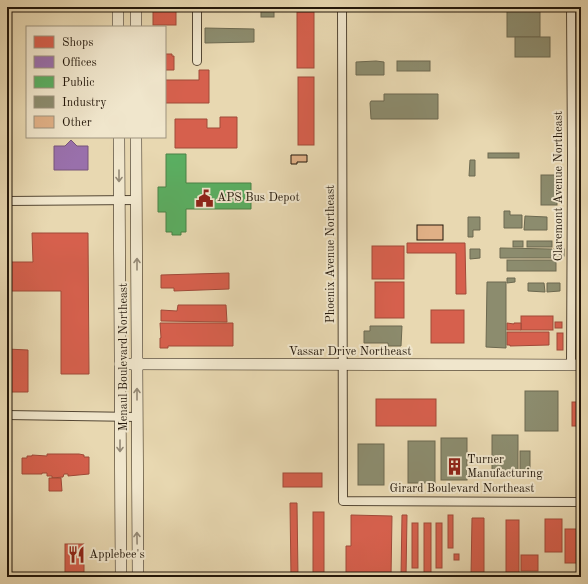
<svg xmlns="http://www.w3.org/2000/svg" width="588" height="584" viewBox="0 0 588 584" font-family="'Old Standard TT',serif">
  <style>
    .shops { fill: #d6604d; stroke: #a04a39 }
    .offices { fill: #9970ab; stroke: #76557b }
    .public { fill: #5aae61; stroke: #4a8147 }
    .industry { fill: #8c8c6e; stroke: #6c6950 }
    .building { fill: #e0b086; stroke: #23170a }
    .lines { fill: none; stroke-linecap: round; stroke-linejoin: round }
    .street-casing { stroke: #544734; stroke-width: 10 }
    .secondary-casing { stroke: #23170a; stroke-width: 12 }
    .street { stroke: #f0e6cc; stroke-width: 8 }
    .secondary { stroke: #f0e6cc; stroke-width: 11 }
    .oneway { stroke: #948975 }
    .labels { text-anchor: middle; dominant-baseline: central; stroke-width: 4; stroke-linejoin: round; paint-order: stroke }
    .street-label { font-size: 12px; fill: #23170a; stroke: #f0e6cc }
    .poi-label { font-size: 12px; fill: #23170a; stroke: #f0e6cc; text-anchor: start }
  </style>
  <rect width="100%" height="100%" fill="#e8d8b1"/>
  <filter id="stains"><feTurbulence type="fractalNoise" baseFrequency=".005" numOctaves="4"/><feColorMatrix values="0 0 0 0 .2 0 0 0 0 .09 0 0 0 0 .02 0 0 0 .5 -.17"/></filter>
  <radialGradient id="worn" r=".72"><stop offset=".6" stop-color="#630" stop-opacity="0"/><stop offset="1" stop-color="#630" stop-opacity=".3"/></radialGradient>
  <g class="shops">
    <rect x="153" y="7" width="23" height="18"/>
    <rect x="297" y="12" width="17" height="56"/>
    <polygon points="165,54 172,54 172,56 174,56 174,70 165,70"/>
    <polygon points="199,70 209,70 209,103 165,103 165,80 199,80"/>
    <rect x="298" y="77" width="16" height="68"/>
    <polygon points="220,117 237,117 237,148 175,148 175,119 207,119 207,128 220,128"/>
    <polygon points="32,233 88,233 89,374 61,374 61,291 8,291 8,262 33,262"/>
    <polygon points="407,243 465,243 466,294 456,294 456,253 407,253"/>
    <rect x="372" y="246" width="32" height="33"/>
    <polygon points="229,273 229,289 174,291 174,288 161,288 161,275"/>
    <rect x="375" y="282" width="29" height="36"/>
    <polygon points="178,305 226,305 227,322 161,321 161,310 177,311"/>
    <rect x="431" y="310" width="33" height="33"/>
    <rect x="521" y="316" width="32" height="14"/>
    <rect x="555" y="322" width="7" height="6"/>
    <polygon points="160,323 233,323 233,346 168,346 168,348 160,348 160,338 161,338"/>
    <polygon points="507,323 514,324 514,323 521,323 521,330 507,330"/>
    <polygon points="507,332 549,332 549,345 510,346 510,345 507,345"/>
    <rect x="557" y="333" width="6" height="17"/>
    <polygon points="7,349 28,350 28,392 7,392"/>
    <rect x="376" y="399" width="60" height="27"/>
    <rect x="572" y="402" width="9" height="24"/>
    <polygon points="47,454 79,454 84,455 84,457 89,457 89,474 68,476 68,474 64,474 63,477 52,478 52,476 47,476 47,473 42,473 42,474 22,474 22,458 27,458 27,456 32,456 32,455 47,456"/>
    <rect x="283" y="473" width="39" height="14"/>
    <polygon points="49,478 61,478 62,491 49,491"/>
    <polygon points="290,503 297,503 298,577 291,577"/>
    <rect x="313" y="512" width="11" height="65"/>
    <polygon points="351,515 392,516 391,577 346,577 346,546 351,546"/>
    <polygon points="402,515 407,515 406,577 401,577"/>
    <rect x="448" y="515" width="5" height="33"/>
    <polygon points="472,518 484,518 484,576 471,576"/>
    <rect x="545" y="519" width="17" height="33"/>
    <rect x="506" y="520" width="13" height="56"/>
    <rect x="412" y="523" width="6" height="45"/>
    <rect x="424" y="523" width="7" height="50"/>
    <rect x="436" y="523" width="6" height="45"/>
    <rect x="565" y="529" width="16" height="34"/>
    <rect x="65" y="544" width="19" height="29"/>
    <rect x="454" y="554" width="5" height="6"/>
    <rect x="521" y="555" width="17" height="16"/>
  </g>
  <polygon class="offices" points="71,140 77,146 88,146 88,170 54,170 54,146 65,146"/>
  <polygon class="public" points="166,154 186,154 186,183 251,183 251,209 186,209 186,232 181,232 181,235 172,235 172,232 166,232 166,212 158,212 158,187 166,187"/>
  <g class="industry">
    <rect x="379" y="7" width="31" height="4"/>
    <rect x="507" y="7" width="33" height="30"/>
    <rect x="261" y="10" width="13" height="7"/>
    <polygon points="205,28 254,29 254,42 205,43"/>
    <rect x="515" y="37" width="35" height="20"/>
    <polygon points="376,61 384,62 384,75 356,75 356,62"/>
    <rect x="397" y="61" width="33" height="10"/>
    <polygon points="384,94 438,94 438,119 371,119 370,103 371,101 384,101"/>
    <rect x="488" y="153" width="31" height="5"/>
    <polygon points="470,160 475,160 475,176 469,176"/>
    <rect x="541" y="175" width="16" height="30"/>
    <polygon points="504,211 510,211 510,215 522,215 522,228 504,228"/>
    <polygon points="525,216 547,217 547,230 524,230"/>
    <polygon points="468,217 480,217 480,230 473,230 473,237 468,237"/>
    <rect x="513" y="241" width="10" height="6"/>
    <rect x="527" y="241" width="25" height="6"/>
    <polygon points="500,248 552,249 552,258 500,258"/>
    <polygon points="470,249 480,249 480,258 470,259"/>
    <rect x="554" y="249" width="10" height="7"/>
    <rect x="507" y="260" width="49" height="11"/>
    <polygon points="507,278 515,278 515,282 507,283"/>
    <polygon points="487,282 506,282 506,348 486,347"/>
    <polygon points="528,283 544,283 545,292 528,291"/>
    <polygon points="547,283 560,283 560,291 547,292"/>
    <polygon points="370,326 402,326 401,346 388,346 388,343 364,343 364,331 370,331"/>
    <rect x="525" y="391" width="33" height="40"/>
    <rect x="492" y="435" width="26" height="39"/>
    <rect x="441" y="438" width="26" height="42"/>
    <rect x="408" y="441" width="27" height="42"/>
    <rect x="358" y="444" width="26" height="41"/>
    <rect x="520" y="451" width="10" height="21"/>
  </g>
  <g class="building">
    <polygon points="291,155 307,155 307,162 297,162 297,164 291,164"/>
    <rect x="417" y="225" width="26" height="15"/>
  </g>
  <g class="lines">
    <defs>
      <g id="street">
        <polyline points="197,7 197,61"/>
        <polyline points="342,7 343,501 581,502"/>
        <polyline points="572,151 581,151"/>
        <polyline points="7,201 137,200"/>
        <polyline points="571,365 572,157 571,7"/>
        <polyline points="7,415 137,417"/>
      </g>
      <g id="secondary">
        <polyline points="118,7 118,27"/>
        <polyline points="136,7 136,27"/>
        <polyline points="119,137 121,577"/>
        <polyline points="136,137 138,577"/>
        <polyline points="120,364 581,365"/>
      </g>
    </defs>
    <use href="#street" class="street-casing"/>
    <use href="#secondary" class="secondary-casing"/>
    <use href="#street" class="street"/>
    <use href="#secondary" class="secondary"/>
  </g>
  <defs><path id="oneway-shaft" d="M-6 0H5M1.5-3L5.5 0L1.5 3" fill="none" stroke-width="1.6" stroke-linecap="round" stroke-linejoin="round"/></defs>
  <g class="oneway">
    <use href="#oneway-shaft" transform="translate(119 176) rotate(90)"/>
    <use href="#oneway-shaft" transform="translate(137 264) rotate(-90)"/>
    <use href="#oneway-shaft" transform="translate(137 394) rotate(-90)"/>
    <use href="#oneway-shaft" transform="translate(120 446) rotate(90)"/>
    <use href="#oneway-shaft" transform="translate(137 538) rotate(-91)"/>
  </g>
  <defs>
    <symbol id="civic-bare" viewBox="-9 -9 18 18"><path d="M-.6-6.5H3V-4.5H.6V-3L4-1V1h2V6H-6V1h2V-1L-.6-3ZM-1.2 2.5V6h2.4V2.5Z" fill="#8f2418" stroke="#f0e6cc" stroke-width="2.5" paint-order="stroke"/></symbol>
    <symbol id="building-bare" viewBox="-9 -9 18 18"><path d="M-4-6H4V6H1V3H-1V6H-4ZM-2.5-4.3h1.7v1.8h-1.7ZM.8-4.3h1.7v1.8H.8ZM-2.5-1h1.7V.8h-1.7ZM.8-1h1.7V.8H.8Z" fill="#8f2418" stroke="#f0e6cc" stroke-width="2.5" paint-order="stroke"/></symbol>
    <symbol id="restaurant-bare" viewBox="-9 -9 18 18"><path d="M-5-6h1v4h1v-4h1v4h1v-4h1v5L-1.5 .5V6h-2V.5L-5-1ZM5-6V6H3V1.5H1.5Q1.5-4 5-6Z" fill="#8f2418" stroke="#f0e6cc" stroke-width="2.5" paint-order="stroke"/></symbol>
  </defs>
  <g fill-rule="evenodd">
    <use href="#civic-bare" x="192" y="186" width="25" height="25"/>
    <use href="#building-bare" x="442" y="454" width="25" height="25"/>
    <use href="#restaurant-bare" x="64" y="542" width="25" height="25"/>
  </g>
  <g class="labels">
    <g class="street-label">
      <text transform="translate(559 186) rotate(-90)">Claremont Avenue Northeast</text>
      <text transform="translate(331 254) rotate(-90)">Phoenix Avenue Northeast</text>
      <text x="350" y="352">Vassar Drive Northeast</text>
      <text transform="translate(124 357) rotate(-90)">Menaul Boulevard Northeast</text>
      <text x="462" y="489">Girard Boulevard Northeast</text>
    </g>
    <g class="poi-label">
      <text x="217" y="198">APS Bus Depot</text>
      <text x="467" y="460">Turner<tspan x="467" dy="14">Manufacturing</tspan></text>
      <text x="89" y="555">Applebee's</text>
    </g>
  </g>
  <rect width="588" height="584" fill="none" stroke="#e8d8b1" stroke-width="24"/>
  <rect x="8" y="8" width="572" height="568" fill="none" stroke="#23170a" stroke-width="2"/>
  <rect x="12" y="12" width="564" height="560" fill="none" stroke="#23170a"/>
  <rect x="26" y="26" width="140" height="112" fill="#f0e6cc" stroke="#9e937e"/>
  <rect x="34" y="36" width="20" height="12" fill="#d6604d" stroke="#9e937e"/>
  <text x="62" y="46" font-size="12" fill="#23170a">Shops</text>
  <rect x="34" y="56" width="20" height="12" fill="#9970ab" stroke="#9e937e"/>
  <text x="62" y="66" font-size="12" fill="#23170a">Offices</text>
  <rect x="34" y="76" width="20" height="12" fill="#5aae61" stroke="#9e937e"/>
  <text x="62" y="86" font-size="12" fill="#23170a">Public</text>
  <rect x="34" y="96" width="20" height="12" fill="#8c8c6e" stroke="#9e937e"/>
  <text x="62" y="106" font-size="12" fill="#23170a">Industry</text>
  <rect x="34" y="116" width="20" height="12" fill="#e0b086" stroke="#9e937e"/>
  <text x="62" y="126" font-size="12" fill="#23170a">Other</text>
  <rect width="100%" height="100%" filter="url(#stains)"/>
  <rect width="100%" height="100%" fill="url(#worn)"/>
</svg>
